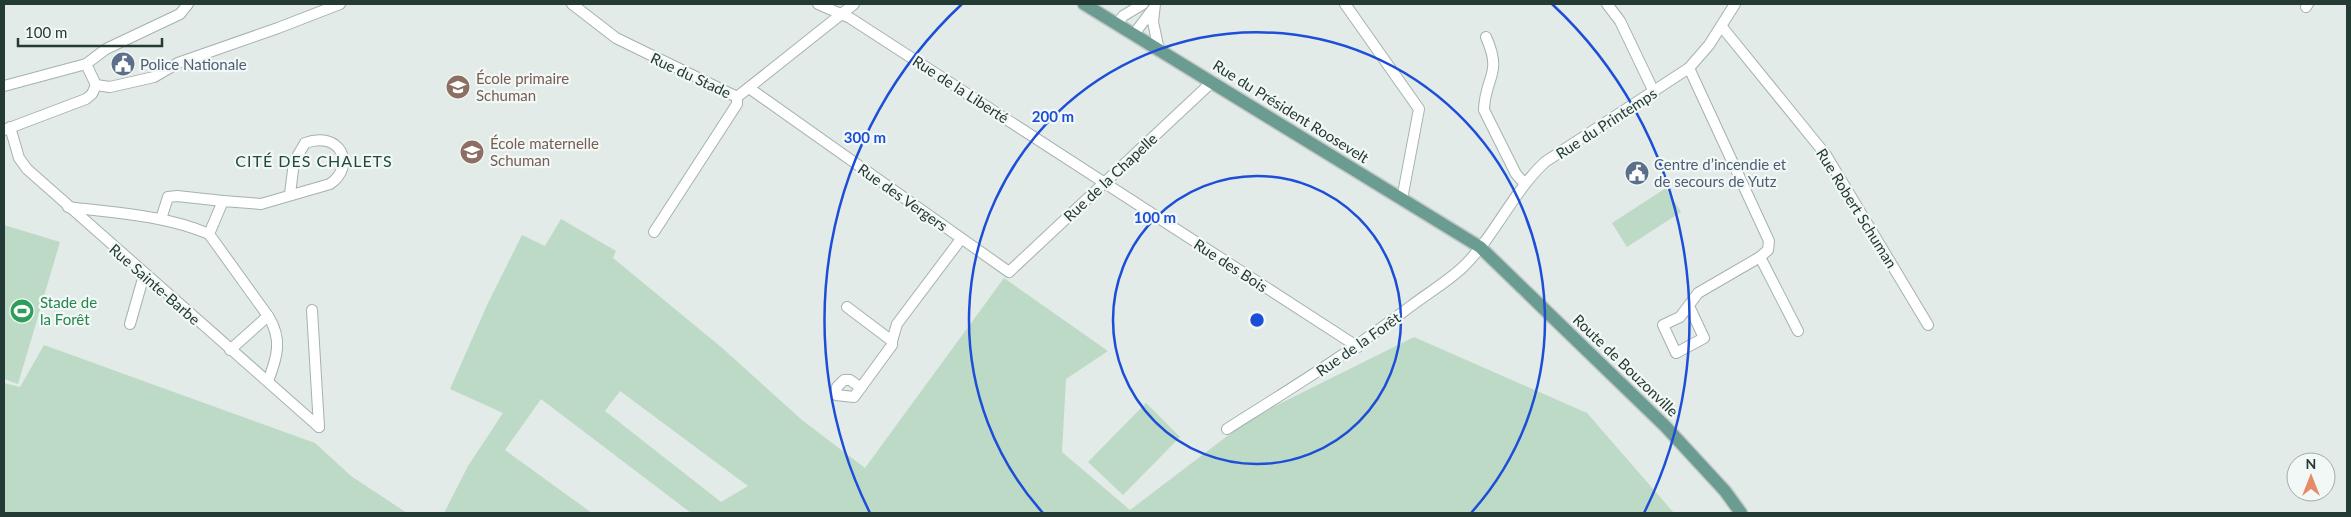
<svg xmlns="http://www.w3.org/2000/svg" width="2351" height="517" viewBox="0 0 2351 517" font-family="Lato,sans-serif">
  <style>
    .green { fill: #bddac6; fill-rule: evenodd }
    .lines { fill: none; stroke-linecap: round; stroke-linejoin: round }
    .minor-casing { stroke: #a5b2ae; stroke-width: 12 }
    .major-casing { stroke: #c2c8c6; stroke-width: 15 }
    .minor { stroke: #fff; stroke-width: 10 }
    .major { stroke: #6b9c92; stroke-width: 12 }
    .ring { fill: none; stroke: #1d4ed8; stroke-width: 2.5 }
    .labels { text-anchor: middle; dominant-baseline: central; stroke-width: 4.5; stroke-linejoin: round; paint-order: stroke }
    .service-label { font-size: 15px; fill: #4e5e75; stroke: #f2f8f5; text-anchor: start }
    .street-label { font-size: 15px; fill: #243a35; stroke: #f2f8f5 }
    .education-label { font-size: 15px; fill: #785e54; stroke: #f2f8f5; text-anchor: start }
    .leisure-label { font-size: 15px; fill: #27864d; stroke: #f2f8f5; text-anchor: start }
    .neighbourhood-label { font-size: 16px; letter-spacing: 1px; fill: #224a42; stroke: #f2f8f5 }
    .centre { fill: #1d4ed8; stroke: #f2f8f5; stroke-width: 2.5 }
    .ring-label { font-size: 15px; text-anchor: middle; font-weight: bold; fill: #1d4ed8; stroke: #f2f8f5; stroke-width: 4.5; stroke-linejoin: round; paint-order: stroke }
  </style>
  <rect width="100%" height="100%" fill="#e2ebe7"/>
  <g class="green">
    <polygon points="1666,188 1681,212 1627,247 1612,223"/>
    <path d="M561,219L616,251L613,258L721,347L802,420L865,468L1004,278L1108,351L1066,379L1062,452L1130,510L1251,418L1414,337L1587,413L1674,513H691L541,399L505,450L592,513H444L468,466L503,413L450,389L488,303L522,235L545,246ZM620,391L748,486L721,502L605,411Z"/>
    <polygon points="4,225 60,242 18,384 4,379"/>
    <polygon points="44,345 315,443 351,476 407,513 4,513 4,383 20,387"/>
    <polygon points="1146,403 1180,437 1123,495 1088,462"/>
  </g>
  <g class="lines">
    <defs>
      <g id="minor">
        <polyline points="572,4 616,38 737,97 854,4"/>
        <polyline points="818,4 850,18 1358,347"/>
        <polyline points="1155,4 1153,22 1159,50"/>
        <polyline points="1345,4 1419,109 1402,199"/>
        <polyline points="1607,4 1620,21 1654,92"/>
        <polyline points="2306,7 2308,4"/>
        <polyline points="1117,24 1123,16 1143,4"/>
        <polyline points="1722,27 1826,155 1928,325"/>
        <polyline points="1134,34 1153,9"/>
        <path d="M1486,37C1503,75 1485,76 1484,110L1516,174L1524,183"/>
        <polyline points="86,64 96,85"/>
        <polyline points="1689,68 1769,241 1768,250 1760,257 1698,293 1680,317 1663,325 1676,353 1704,338 1689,306"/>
        <polyline points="96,85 110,87 154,77 178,63 278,28 340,4"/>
        <polyline points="4,86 86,64 106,49 180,14 188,4"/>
        <polyline points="749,88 1009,272 1212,82"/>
        <polyline points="10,127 19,158 27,169 319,427"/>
        <polyline points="4,130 86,99 92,94 96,85"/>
        <path d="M68,207C115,213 165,215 209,234L223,201L261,204L330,184C357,165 340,130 305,143L294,162L290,194"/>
        <polyline points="161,219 168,197 177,196 223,201"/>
        <polyline points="654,232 737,104 737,97"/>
        <polyline points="209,234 268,316 230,350"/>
        <polyline points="1760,257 1798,331"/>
        <polyline points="847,307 892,341 897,324 961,239"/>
        <polyline points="312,310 319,427"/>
        <polyline points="130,324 144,275"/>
        <path d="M268,381C277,358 283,339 268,316"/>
        <polyline points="861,388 850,380 844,380 837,387 836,395 854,397 892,345 892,341"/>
        <path d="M1227,429C1290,389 1352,351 1411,306C1428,293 1447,282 1463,267C1495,236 1512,193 1545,162L1689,68L1709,45L1735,4"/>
      </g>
      <polyline id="major" points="1084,4 1480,247 1665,426 1725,491 1741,513"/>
    </defs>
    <use href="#minor" class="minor-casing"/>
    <use href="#major" class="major-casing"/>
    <use href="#minor" class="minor"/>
    <use href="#major" class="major"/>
  </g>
  <g class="ring">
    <circle cx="1257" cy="320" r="144"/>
    <path d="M1043 513A288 288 0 1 1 1471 513"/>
    <path d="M870 513A432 432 0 0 1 962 4M1552 4A432 432 0 0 1 1644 513"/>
  </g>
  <defs>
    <symbol id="civic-disc" viewBox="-11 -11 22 22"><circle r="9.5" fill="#5c6f8a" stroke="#f2f8f5"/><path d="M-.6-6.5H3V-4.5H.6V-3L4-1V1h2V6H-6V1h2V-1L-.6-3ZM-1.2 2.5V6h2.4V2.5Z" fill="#fff"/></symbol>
    <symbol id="school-disc" viewBox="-11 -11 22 22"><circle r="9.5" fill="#8d6e63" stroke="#f2f8f5"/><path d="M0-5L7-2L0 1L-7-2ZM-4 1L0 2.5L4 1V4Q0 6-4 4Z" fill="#fff"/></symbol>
    <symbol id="stadium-disc" viewBox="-11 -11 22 22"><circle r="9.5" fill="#2e9e5b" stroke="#f2f8f5"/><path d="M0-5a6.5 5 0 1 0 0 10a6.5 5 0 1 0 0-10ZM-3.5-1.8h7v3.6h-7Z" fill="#fff"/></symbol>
  </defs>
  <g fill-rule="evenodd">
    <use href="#civic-disc" x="109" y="50" width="28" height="28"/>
    <use href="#school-disc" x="444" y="73" width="28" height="28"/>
    <use href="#school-disc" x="458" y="138" width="28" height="28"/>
    <use href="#civic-disc" x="1623" y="159" width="28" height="28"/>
    <use href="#stadium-disc" x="8" y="297" width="28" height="28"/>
  </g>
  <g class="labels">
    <g class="service-label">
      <text x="140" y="64">Police Nationale</text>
      <text x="1654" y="164">Centre d’incendie et<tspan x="1654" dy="17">de secours de Yutz</tspan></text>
    </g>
    <g class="street-label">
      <text transform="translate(691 75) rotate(25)">Rue du Stade</text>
      <text transform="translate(961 89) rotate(33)">Rue de la Liberté</text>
      <text transform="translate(1291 111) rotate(32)">Rue du Président Roosevelt</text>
      <text transform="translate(1606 123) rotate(-33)">Rue du Printemps</text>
      <text transform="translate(1110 177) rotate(-43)">Rue de la Chapelle</text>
      <text transform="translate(903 197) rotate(35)">Rue des Vergers</text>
      <text transform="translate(1857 208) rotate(58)">Rue Robert Schuman</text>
      <text transform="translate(1231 265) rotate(33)">Rue des Bois</text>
      <text transform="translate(155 284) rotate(41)">Rue Sainte-Barbe</text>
      <text transform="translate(1358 344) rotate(-35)">Rue de la Forêt</text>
      <text transform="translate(1626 365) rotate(44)">Route de Bouzonville</text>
    </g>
    <g class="education-label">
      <text x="476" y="78">École primaire<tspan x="476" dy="17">Schuman</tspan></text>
      <text x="490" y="143">École maternelle<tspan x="490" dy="17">Schuman</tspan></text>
    </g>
    <g class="leisure-label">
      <text x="40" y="302">Stade de<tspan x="40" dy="17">la Forêt</tspan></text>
    </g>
    <g class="neighbourhood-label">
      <text x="314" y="160">CITÉ DES CHALETS</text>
    </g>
  </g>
  <circle cx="1257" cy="320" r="8" class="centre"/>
  <g class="ring-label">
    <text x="1053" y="122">200 m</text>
    <text x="865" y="143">300 m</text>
    <text x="1155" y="223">100 m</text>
  </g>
  <rect width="2351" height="517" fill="none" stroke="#243a35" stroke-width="10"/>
  <g transform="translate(2311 477)"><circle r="24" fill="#f2f8f5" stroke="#a0aca8"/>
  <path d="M0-4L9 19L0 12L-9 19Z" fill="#e58b66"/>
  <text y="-8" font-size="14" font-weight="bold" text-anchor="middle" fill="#243a35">N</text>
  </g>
  <path d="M18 38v8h144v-8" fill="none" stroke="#243a35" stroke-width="2.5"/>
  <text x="25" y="38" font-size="15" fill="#243a35" stroke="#f2f8f5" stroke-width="4" paint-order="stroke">100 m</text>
</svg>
